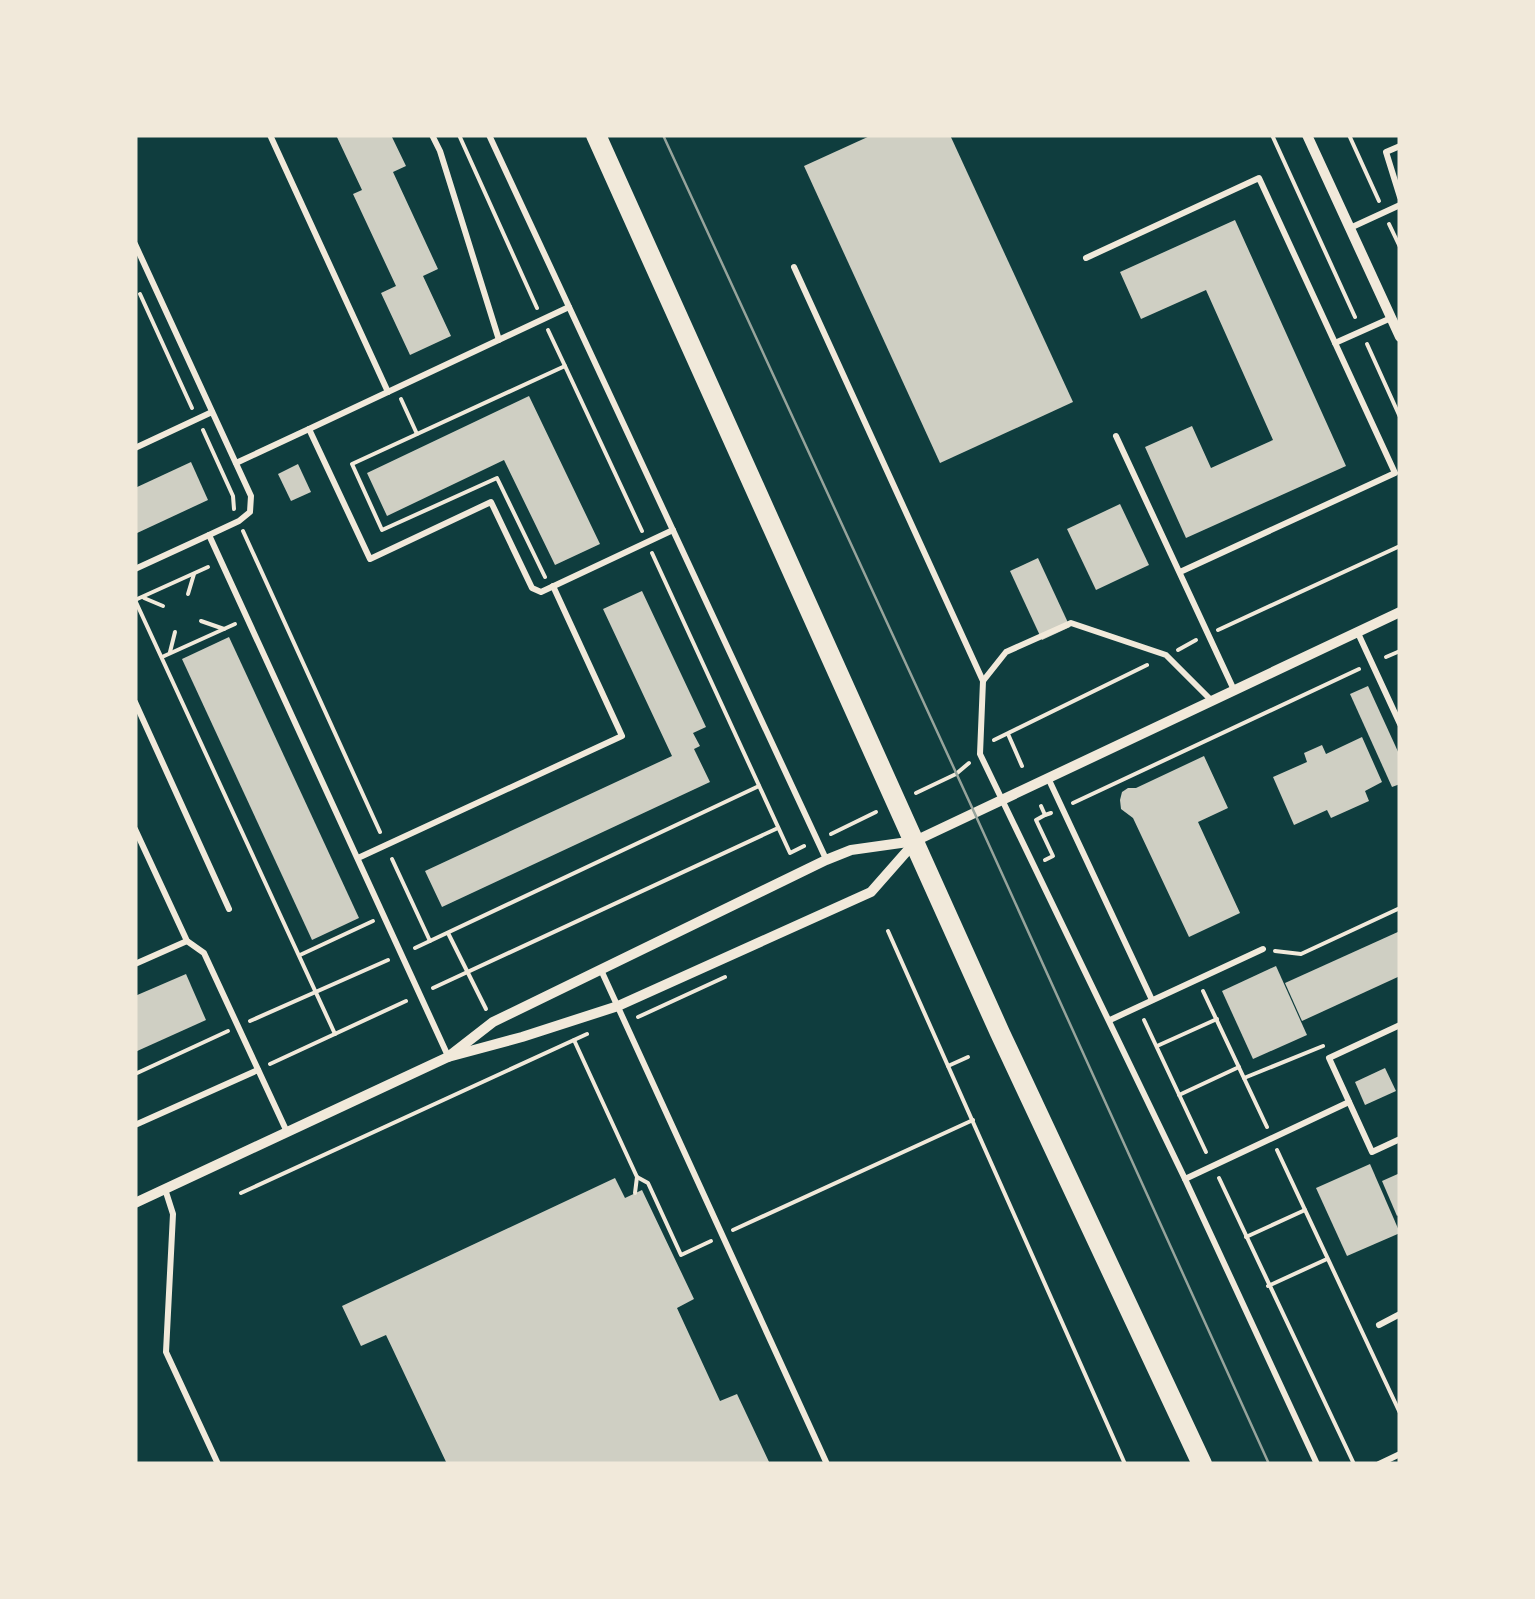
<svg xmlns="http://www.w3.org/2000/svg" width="1535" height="1599" viewBox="0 0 1535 1599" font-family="Overpass,sans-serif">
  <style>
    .building { fill: #cfcfc3 }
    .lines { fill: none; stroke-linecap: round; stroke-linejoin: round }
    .path { stroke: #f1e9da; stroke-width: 4 }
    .service { stroke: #f1e9da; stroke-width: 6 }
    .minor { stroke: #f1e9da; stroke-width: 10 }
    .trunk { stroke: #f1e9da; stroke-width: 20 }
    .tram { stroke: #97a49c; stroke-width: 2.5 }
  </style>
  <rect width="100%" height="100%" fill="#0f3d3e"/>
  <g class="building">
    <polygon points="336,135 391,135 406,166 393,172 438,269 423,276 451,336 410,355 381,293 396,286 353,194 362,190"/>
    <polygon points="872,135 950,135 1073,402 940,463 804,166"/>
    <polygon points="1235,220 1346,466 1186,538 1145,447 1192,426 1211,468 1273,440 1206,290 1141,319 1120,272"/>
    <polygon points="529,396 600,544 555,565 504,460 387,516 367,473"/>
    <polygon points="191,462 208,500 135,534 135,488"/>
    <polygon points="298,464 311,492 291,501 278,474"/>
    <polygon points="1120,504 1149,565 1096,590 1067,529"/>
    <polygon points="1038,558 1070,627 1042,640 1010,571"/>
    <polygon points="642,591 706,727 693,733 700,746 694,749 710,782 442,907 425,871 672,756 603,609"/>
    <polygon points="229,637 359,918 312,940 182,659"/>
    <polygon points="1368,686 1400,756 1400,784 1392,787 1350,694"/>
    <polygon points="1362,737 1382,782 1365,791 1369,801 1331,818 1327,810 1294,825 1273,777 1307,762 1304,753 1322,745 1326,754"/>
    <polygon points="1204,756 1228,808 1198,822 1240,913 1189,937 1133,818 1121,809 1120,800 1122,792 1128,788 1136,788"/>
    <polygon points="1400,931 1400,976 1302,1021 1285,983"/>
    <polygon points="1276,966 1307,1035 1253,1059 1222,991"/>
    <polygon points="186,974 206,1020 135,1052 135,996"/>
    <polygon points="1385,1068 1396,1091 1365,1105 1355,1082"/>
    <polygon points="1370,1164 1400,1233 1347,1256 1316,1188"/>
    <polygon points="1400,1173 1400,1214 1397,1216 1382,1181"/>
    <polygon points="615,1178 625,1198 642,1190 694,1299 677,1308 720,1401 737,1394 770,1464 447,1464 386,1335 361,1346 342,1306"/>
  </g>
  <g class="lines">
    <g class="path">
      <polyline points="459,135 537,308"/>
      <polyline points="1272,135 1355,317"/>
      <polyline points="1349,135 1379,201"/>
      <polyline points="1389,224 1400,247"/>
      <polyline points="140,294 192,408"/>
      <polyline points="548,330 565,366"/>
      <polyline points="1367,344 1400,417"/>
      <polyline points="401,399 417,434"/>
      <polyline points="203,430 233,496 234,509"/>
      <polyline points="243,531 380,832"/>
      <polyline points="652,553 790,853 804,846"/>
      <polyline points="545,577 497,478 382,530 352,464 565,366 642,531"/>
      <polyline points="188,594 194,574"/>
      <polyline points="144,598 163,606"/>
      <polyline points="135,600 335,1034"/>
      <polyline points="135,600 208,567"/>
      <polyline points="201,621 224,629"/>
      <polyline points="1218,630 1400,546"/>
      <polyline points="1178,650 1196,640"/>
      <polyline points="170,652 175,632"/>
      <polyline points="162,657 235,624"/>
      <polyline points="1386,657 1400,651"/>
      <polyline points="1008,734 1022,766"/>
      <polyline points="994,740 1147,665"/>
      <polyline points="916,793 956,774 969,763"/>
      <polyline points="1073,803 1359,669"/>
      <polyline points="1041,806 1045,815 1051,813"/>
      <polyline points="831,834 876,812"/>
      <polyline points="392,859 430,941"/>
      <polyline points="1045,860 1053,856 1036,820 1045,815"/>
      <polyline points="888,931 1125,1464"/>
      <polyline points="448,933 486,1009"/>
      <polyline points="415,948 759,786"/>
      <polyline points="1275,951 1301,954 1400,908"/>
      <polyline points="300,955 373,921"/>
      <polyline points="433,988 778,828"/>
      <polyline points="1203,991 1267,1127"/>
      <polyline points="638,1017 725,977"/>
      <polyline points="1144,1020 1206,1152"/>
      <polyline points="250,1021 388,960"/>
      <polyline points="574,1040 637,1177 635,1193"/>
      <polyline points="1157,1046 1217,1019"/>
      <polyline points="270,1064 406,1001"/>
      <polyline points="948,1066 968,1057"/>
      <polyline points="135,1074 228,1031"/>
      <polyline points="1244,1078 1323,1046"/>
      <polyline points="1179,1095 1239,1067"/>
      <polyline points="1277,1150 1400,1413"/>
      <polyline points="637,1177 648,1183 681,1255 711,1241"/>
      <polyline points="1219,1178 1354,1464"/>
      <polyline points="241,1193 587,1034"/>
      <polyline points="733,1230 973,1120"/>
      <polyline points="1246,1237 1305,1210"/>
      <polyline points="1268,1286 1327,1259"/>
    </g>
    <g class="service">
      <polyline points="270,135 388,392"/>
      <polyline points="432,135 440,151 499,340"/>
      <polyline points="489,135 826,859"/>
      <polyline points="1400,146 1386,152 1400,197"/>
      <polyline points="1350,228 1400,205"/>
      <polyline points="135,244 251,496 250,512 239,521 209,535 448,1056"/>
      <polyline points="1086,258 1259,178 1395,473 1180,572"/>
      <polyline points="794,267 983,681"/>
      <polyline points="569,307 309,429 370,559 491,502 532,588 541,592 673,530"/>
      <polyline points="1335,343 1391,318"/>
      <polyline points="1116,436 1234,690"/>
      <polyline points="135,448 212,412"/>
      <polyline points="236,463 309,429"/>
      <polyline points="135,569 209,535"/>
      <polyline points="1357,631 1400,724"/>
      <polyline points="1211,700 1166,655 1071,623 1006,652 983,681 980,754 1185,1179 1349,1102"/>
      <polyline points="135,702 229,909"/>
      <polyline points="1049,780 1152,1000"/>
      <polyline points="135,829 187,941 204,953 287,1132"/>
      <polyline points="358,858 622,736 553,586"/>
      <polyline points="135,964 187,941"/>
      <polyline points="601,970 827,1464"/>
      <polyline points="1110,1020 1263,949"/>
      <polyline points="1400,1025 1329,1058 1372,1152 1400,1139"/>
      <polyline points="135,1125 258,1070"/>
      <polyline points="1185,1179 1317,1464"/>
      <polyline points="165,1189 173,1214 166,1352 218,1464"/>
      <polyline points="1379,1325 1400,1314"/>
      <polyline points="1379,1464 1400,1454"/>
    </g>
    <g class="minor">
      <polyline points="1307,135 1400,337"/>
      <polyline points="448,1057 493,1022 826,860 851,850 915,841 1400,612"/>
      <polyline points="135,1203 448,1057 522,1037 618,1006 871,892 915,842"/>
    </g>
    <polyline class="trunk" points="596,135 1000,1033 1202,1464"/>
    <polyline class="tram" points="663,135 975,814 1269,1464"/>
  </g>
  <rect width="1535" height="1599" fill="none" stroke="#f1e9da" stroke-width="275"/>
</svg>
